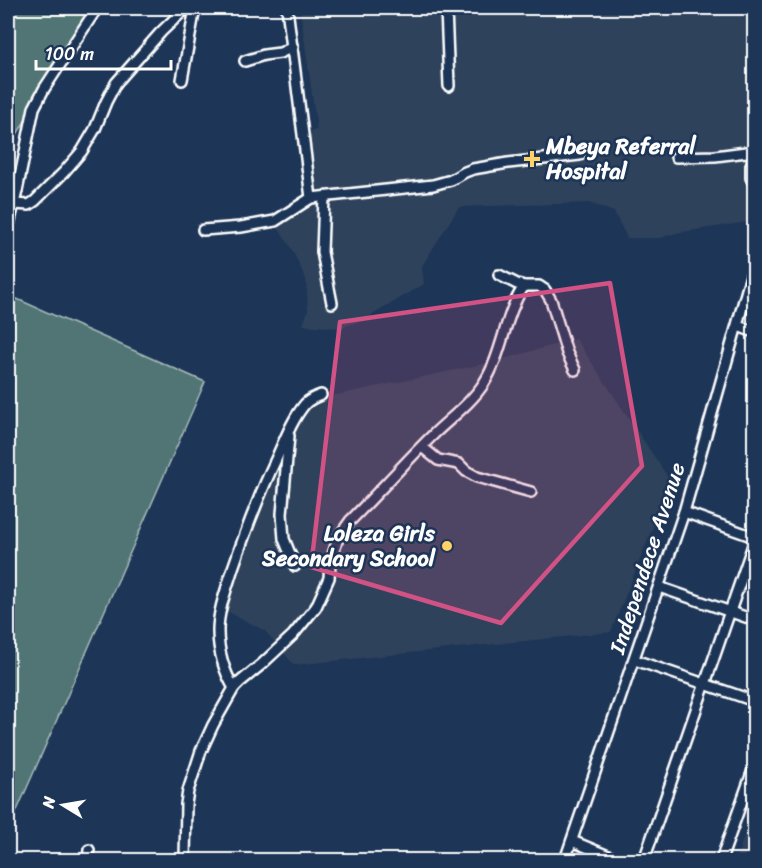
<svg xmlns="http://www.w3.org/2000/svg" width="762" height="868" viewBox="0 0 762 868" font-family="Sriracha,sans-serif">
  <style>
    .built { fill: #2f425b }
    .green { fill: #517474; stroke: #a8baba; stroke-width: 1.5 }
    .lines { fill: none; stroke-linecap: round; stroke-linejoin: round }
    .minor-casing { stroke: #fff; stroke-width: 14 }
    .minor { stroke: #1d3557; stroke-width: 9 }
    .marked { fill: #d15284; fill-opacity: 0.2; stroke: #d15284; stroke-width: 4.5; stroke-linejoin: round }
    .poi-dot { fill: #ffd166; stroke: #1d3557; stroke-width: 2 }
    .labels { text-anchor: middle; dominant-baseline: central; stroke-width: 5; stroke-linejoin: round; paint-order: stroke }
    .poi-label { font-size: 22px; font-weight: bold; fill: #fff; stroke: #1d3557; text-anchor: start }
    .street-label { font-size: 22px; fill: #fff; stroke: #1d3557 }
  </style>
  <rect width="100%" height="100%" fill="#1d3557"/>
  <filter id="ink" filterUnits="userSpaceOnUse"><feTurbulence type="fractalNoise" baseFrequency=".0167" numOctaves="2"/><feDisplacementMap in="SourceGraphic" scale="12" xChannelSelector="R" yChannelSelector="G"/><feConvolveMatrix kernelMatrix="1 2 1 2 8 2 1 2 1" color-interpolation-filters="sRGB"/></filter>
  <g filter="url(#ink)">
    <g class="built">
      <polygon points="300,8 754,8 754,221 676,233 661,238 627,238 614,212 589,203 459,207 422,266 424,284 364,320 339,328 303,325 308,310 306,279 290,246 277,226 315,205 309,149 311,131 317,130"/>
      <polygon points="576,339 671,482 611,632 294,665 265,631 225,610 299,403 493,362"/>
      <polygon points="754,806 754,860 736,860"/>
    </g>
    <g class="green">
      <polygon points="8,8 94,8 8,149"/>
      <polygon points="8,295 205,382 8,831"/>
    </g>
    <g class="lines">
      <defs>
        <g id="minor">
          <polyline points="287,8 311,198"/>
          <polyline points="446,8 449,86"/>
          <polyline points="245,61 264,55 280,53 293,47"/>
          <polyline points="182,80 195,8"/>
          <polyline points="676,157 715,156 754,151"/>
          <polyline points="754,158 751,165 751,178 754,183"/>
          <polyline points="324,197 322,252 332,303"/>
          <polyline points="14,204 29,205 35,201 64,172 82,151 95,129 106,102 116,83 161,32 186,8"/>
          <polyline points="8,229 17,191 34,108 44,89 97,8"/>
          <polyline points="203,230 241,227 275,221 311,198 433,185 451,180 465,172 473,169 508,163 580,155"/>
          <polyline points="499,275 517,284 524,286"/>
          <polyline points="738,326 754,332"/>
          <polyline points="289,436 282,514 284,539 295,566"/>
          <polyline points="422,447 438,460 459,464 466,471 477,477 531,492"/>
          <polyline points="684,512 754,537"/>
          <polyline points="659,587 754,620"/>
          <polyline points="635,660 754,701"/>
          <path d="M234,688C224,672 218,650 218,631C218,610 227,588 233,568C246,530 260,493 277,457C285,439 293,418 305,404C310,399 315,397 321,395"/>
          <polyline points="572,841 618,860"/>
          <polyline points="88,860 89,850"/>
          <path d="M185,860L186,804L188,791L201,751L213,725L234,688L240,682L262,664L293,635L316,607L329,578L330,564L338,538L350,521C379,492 406,461 436,432C453,416 472,402 484,383C503,353 504,316 524,286H539L545,290L551,300L567,353L575,370"/>
          <polyline points="565,860 684,512 754,265"/>
          <polyline points="644,860 754,542"/>
          <polyline points="721,860 754,767"/>
        </g>
      </defs>
      <use href="#minor" class="minor-casing"/>
      <use href="#minor" class="minor"/>
    </g>
  </g>
  <path class="marked" d="M610,283L642,466L501,623L311,567L340,322Z"/>
  <g class="poi-dot">
    <path d="M529 150h6v6h6v6h-6v6h-6v-6h-6v-6h6z"/>
    <circle cx="447" cy="546" r="6"/>
  </g>
  <g class="labels">
    <g class="poi-label">
      <text x="546" y="146">Mbeya Referral<tspan x="546" dy="25">Hospital</tspan></text>
      <text x="435" y="533" text-anchor="end">Loleza Girls<tspan x="435" dy="25">Secondary School</tspan></text>
    </g>
    <g class="street-label">
      <text transform="translate(647 558) rotate(-72)">Independece Avenue</text>
    </g>
  </g>
  <rect width="762" height="868" fill="none" stroke="#1d3557" stroke-width="30"/>
  <rect x="15" y="15" width="732" height="838" fill="none" stroke="#fff" stroke-width="2" filter="url(#ink)"/>
  <g transform="translate(63 805) rotate(281)" stroke="#1d3557" stroke-width="4.5" paint-order="stroke">
  <path d="M0-4.5L10 22L0 15L-10 22Z" fill="#ffffff"/>
  <text y="-9" font-size="16" font-weight="bold" text-anchor="middle" fill="#ffffff">N</text>
  </g>
  <path d="M36 60v9h135v-9" fill="none" stroke="#ffffff" stroke-width="3"/>
  <text x="45" y="60" font-size="18" fill="#ffffff" stroke="#1d3557" stroke-width="4.5" paint-order="stroke">100 m</text>
</svg>
